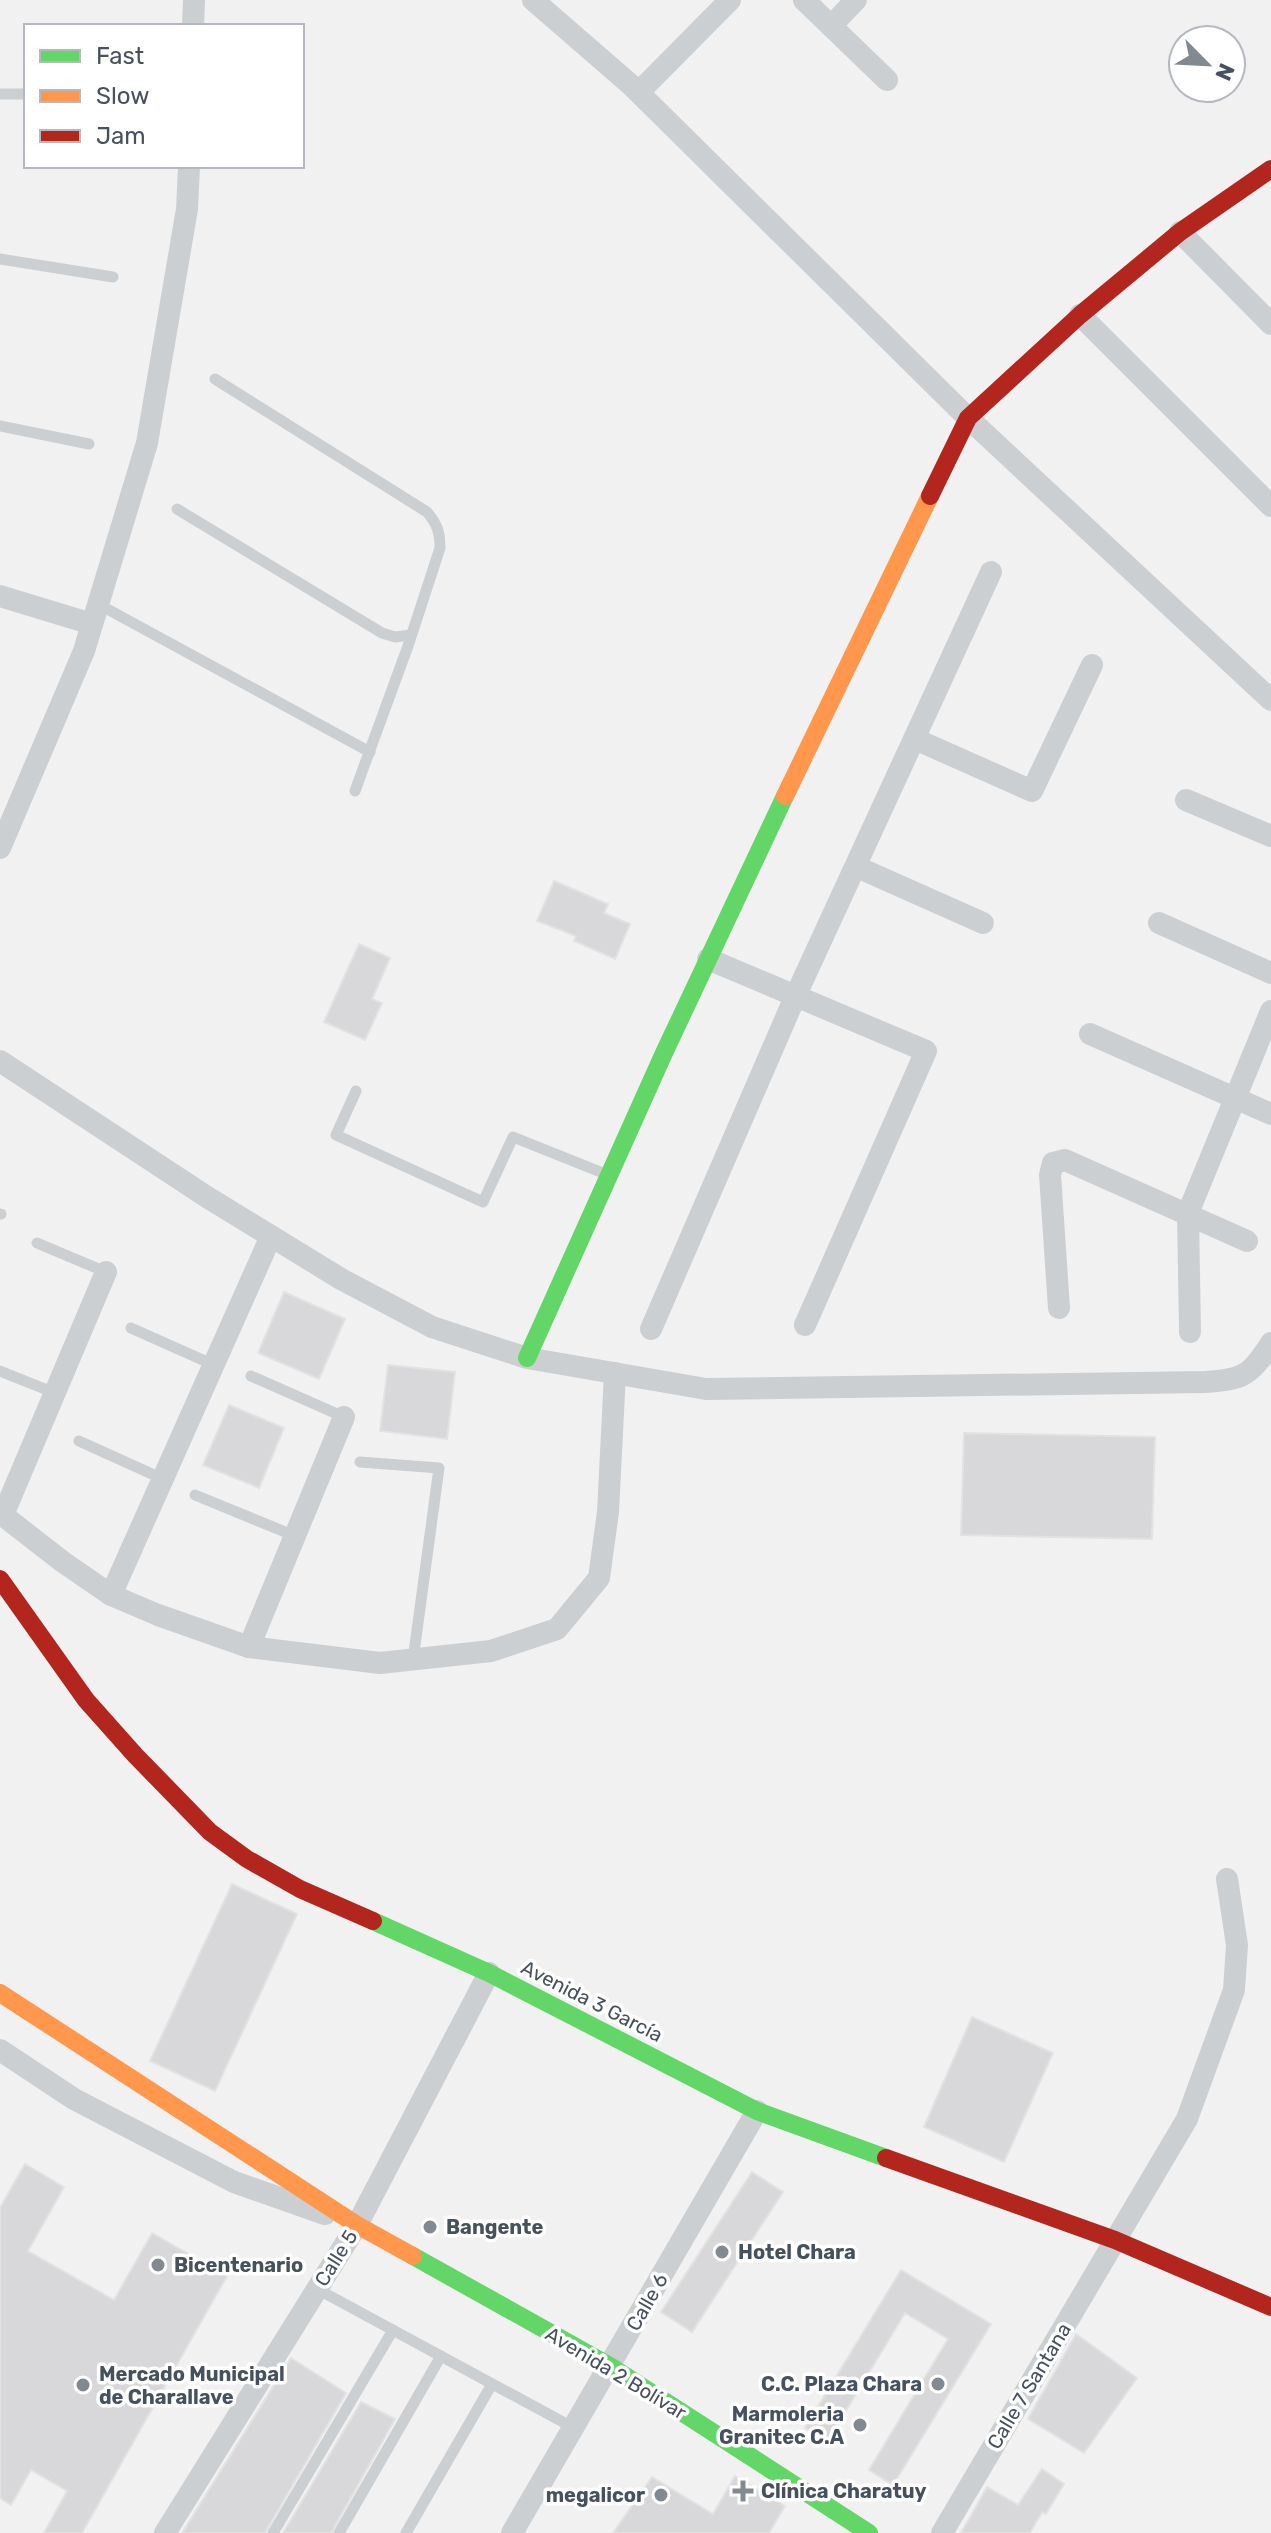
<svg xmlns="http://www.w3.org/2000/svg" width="1271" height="2533" viewBox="0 0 1271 2533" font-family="Rubik,sans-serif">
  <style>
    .building { fill: #d8d8da; stroke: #e2e2e3; stroke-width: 2 }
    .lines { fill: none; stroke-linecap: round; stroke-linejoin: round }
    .lane { stroke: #cccfd2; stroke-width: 11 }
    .street { stroke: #cccfd2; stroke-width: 22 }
    .fast { stroke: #63d668; stroke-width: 18 }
    .slow { stroke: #ff974d; stroke-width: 18 }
    .jam { stroke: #b3261e; stroke-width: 18 }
    .poi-dot { fill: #828991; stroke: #fff; stroke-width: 3 }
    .labels { text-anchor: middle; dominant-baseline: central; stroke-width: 7; stroke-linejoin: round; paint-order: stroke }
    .street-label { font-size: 20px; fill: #47515e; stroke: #fff }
    .poi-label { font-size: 20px; font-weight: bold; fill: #47515e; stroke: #fff; text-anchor: start }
  </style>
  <rect width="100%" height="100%" fill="#f1f1f1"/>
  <g class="building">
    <polygon points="554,881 608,904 604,913 630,924 615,959 574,941 576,936 537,921"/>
    <polygon points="359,944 390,958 372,999 382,1003 365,1040 324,1022"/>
    <polygon points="284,1292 345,1319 319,1379 258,1353"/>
    <polygon points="388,1365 455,1372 447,1439 380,1431"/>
    <polygon points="229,1405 284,1428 259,1488 203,1465"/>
    <polygon points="964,1433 1155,1437 1152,1539 961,1535"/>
    <polygon points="232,1884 297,1914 215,2091 150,2061"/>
    <polygon points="972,2017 1053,2053 1004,2162 924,2127"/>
    <polygon points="25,2164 64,2187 28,2251 114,2300 152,2233 227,2276 82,2533 44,2533 67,2491 31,2470 11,2505 0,2498 0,2208"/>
    <polygon points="752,2172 783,2192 692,2332 661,2312"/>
    <polygon points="901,2270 991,2324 893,2485 869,2470 948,2339 905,2313 827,2442 805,2428"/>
    <polygon points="1076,2334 1137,2378 1084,2453 1028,2419"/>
    <polygon points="291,2358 346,2393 265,2533 182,2533"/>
    <polygon points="361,2402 395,2419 331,2533 283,2533"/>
    <polygon points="1042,2469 1064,2484 1046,2514 1042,2512 1030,2533 961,2533 987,2487 1018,2505"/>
    <polygon points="735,2476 785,2506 769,2533 613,2533 652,2477 713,2514"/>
  </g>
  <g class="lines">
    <g class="lane">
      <polyline points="0,94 26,94"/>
      <polyline points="0,259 113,277"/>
      <path d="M215,379L427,512C437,524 440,532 440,548L408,646L355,791"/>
      <polyline points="0,426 89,444"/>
      <polyline points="177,509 382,633 395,637 411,635"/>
      <polyline points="98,604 370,752"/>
      <polyline points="356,1091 336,1135 483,1202 513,1137 608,1175"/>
      <polyline points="0,1214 1,1214"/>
      <polyline points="37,1243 106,1272"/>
      <polyline points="131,1328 214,1365"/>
      <polyline points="0,1371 55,1393"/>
      <polyline points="251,1376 344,1417"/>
      <polyline points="79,1441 163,1479"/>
      <polyline points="360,1462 439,1468 413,1660"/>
      <polyline points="195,1495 295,1536"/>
      <polyline points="317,2289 574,2428"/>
      <polyline points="273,2533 393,2330"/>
      <polyline points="339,2533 441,2356"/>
      <polyline points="406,2533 492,2384"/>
    </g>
    <g class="street">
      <polyline points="533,0 631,85 968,418 1271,700"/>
      <polyline points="804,0 831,26 856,0"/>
      <polyline points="193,26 194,0"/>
      <polyline points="831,26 887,80"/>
      <polyline points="639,92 730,0"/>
      <polyline points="1180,232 1271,324"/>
      <polyline points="1080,315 1271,506"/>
      <polyline points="0,596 92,624"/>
      <polyline points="915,739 1032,791 1092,665"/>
      <polyline points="1186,800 1271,836"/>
      <polyline points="0,848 84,651 147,443 187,209 189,166"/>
      <polyline points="857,867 983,923"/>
      <polyline points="1159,923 1271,973"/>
      <polyline points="708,959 926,1051 805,1325"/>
      <polyline points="1090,1034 1271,1114"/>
      <path d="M0,1061L207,1197L341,1279L432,1327L527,1358L706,1389L1205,1382C1243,1380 1251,1375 1271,1343"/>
      <polyline points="1059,1308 1050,1175 1053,1163 1065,1160 1247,1241"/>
      <polyline points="651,1329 795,997 991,572"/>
      <polyline points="1190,1332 1188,1213 1271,1011"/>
      <polyline points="0,1513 63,1562 111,1595 158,1615 249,1647 380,1663 491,1651 557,1629 599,1578 608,1512 615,1373"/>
      <polyline points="3,1515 106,1272"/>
      <polyline points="111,1595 271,1236"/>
      <polyline points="249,1647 344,1417"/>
      <polyline points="0,2050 74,2099 234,2182 325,2214"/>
      <polyline points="165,2533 357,2225 489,1973"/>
      <polyline points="512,2533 757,2111"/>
      <polyline points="942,2533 1187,2119 1234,1990 1237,1945 1227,1879"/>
    </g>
    <g class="fast">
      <polyline points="527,1358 664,1053 785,796"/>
      <polyline points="373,1921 489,1973 757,2111 886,2158"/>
      <polyline points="413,2256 610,2366 869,2533"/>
    </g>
    <g class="slow">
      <polyline points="785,796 930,496"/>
      <polyline points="0,1993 357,2225 413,2256"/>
    </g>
    <g class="jam">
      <polyline points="930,496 968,418 1080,315 1180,232 1271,169"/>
      <polyline points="0,1579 86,1700 135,1755 210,1832 247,1859 300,1889 373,1921"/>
      <polyline points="886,2158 1115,2240 1271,2307"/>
    </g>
  </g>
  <g class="poi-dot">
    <circle cx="430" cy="2227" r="8"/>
    <circle cx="722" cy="2252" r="8"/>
    <circle cx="158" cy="2265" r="8"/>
    <circle cx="938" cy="2384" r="8"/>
    <circle cx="83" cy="2385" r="8"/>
    <circle cx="860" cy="2425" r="8"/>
    <path d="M739 2479h8v8h8v8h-8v8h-8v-8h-8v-8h8z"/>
    <circle cx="661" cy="2495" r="8"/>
  </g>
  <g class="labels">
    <g class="street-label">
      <text transform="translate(592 2001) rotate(27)">Avenida 3 García</text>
      <text transform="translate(336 2258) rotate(-58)">Calle 5</text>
      <text transform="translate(647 2302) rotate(-60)">Calle 6</text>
      <text transform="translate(616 2373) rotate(31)">Avenida 2 Bolívar</text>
      <text transform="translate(1029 2386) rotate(-59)">Calle 7 Santana</text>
    </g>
    <g class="poi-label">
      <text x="446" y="2227">Bangente</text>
      <text x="738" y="2252">Hotel Chara</text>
      <text x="174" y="2265">Bicentenario</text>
      <text x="99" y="2374">Mercado Municipal<tspan x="99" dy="23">de Charallave</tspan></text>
      <text x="922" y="2384" text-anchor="end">C.C. Plaza Chara</text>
      <text x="844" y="2414" text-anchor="end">Marmoleria<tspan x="844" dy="23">Granitec C.A</tspan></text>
      <text x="761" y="2491">Clínica Charatuy</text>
      <text x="645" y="2495" text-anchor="end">megalicor</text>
    </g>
  </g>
  <rect x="24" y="24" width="280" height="144" fill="#ffffff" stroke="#b5b9bf" stroke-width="2"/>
  <rect x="40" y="50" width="40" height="12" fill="#63d668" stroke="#b5b9bf" stroke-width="2"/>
  <text x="96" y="64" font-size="24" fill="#47515e">Fast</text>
  <rect x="40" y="90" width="40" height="12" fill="#ff974d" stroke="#b5b9bf" stroke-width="2"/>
  <text x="96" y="104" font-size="24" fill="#47515e">Slow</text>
  <rect x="40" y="130" width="40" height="12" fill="#b3261e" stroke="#b5b9bf" stroke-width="2"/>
  <text x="96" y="144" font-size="24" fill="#47515e">Jam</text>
  <g transform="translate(1207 64) rotate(114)"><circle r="38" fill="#ffffff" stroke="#b5b9bf" stroke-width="2"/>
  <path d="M0-6L14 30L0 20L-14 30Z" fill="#828991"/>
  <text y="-12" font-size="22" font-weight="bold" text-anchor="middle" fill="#47515e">N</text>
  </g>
</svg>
